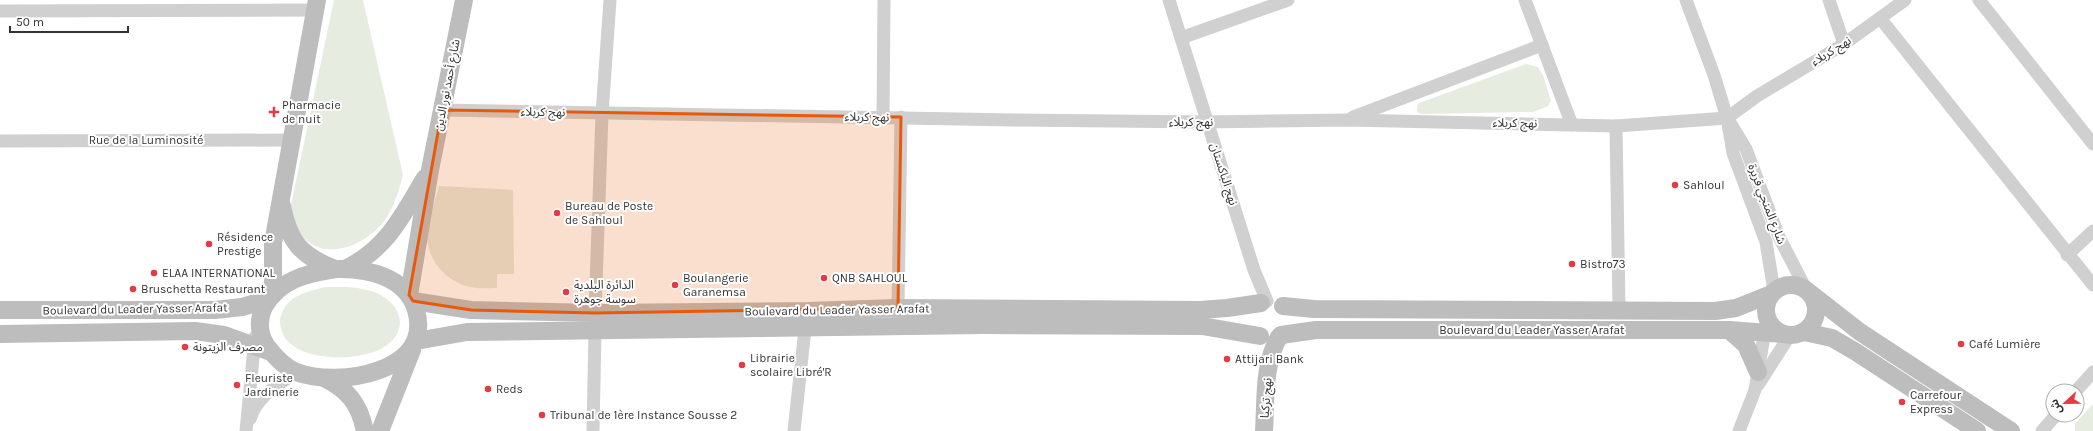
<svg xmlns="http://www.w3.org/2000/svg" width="2093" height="431" viewBox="0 0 2093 431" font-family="Karla,'Noto Sans Arabic',sans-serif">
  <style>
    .green { fill: #e6ecdf }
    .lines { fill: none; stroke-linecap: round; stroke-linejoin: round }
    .street { stroke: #d0d0d0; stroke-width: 13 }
    .secondary { stroke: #bdbdbd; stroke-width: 18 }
    .marked { fill: #e8590c; fill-opacity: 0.2; stroke: #e8590c; stroke-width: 3; stroke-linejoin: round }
    .poi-dot { fill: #e63946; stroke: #fff; stroke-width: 1.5 }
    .labels { text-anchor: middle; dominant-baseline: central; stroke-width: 4; stroke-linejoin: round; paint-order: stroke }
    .street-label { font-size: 12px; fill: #333; stroke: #fff }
    .poi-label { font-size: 12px; fill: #333; stroke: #fff; text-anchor: start }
  </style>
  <rect width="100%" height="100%" fill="#fff"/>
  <g class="green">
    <path d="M334,0H363L403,175C398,194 392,215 377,229C343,261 296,257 291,205Z"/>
    <polygon points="1526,64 1538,67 1543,75 1551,101 1548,106 1533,112 1420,114 1417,111 1417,106 1419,103"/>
    <path d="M439,186L513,190L514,274H497V288C489,288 478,289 470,287C447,282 428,261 427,237C427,220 435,202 439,186Z"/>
    <path d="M325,287C339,287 354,286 367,290C399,297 415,330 381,349C354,363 279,363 280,320C281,312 286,303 294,298C303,292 315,290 325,287Z"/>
    <polygon points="2093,404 2093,431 2075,431 2075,424"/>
  </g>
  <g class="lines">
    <g class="street">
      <polyline points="1169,0 1254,270 1267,301"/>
      <polyline points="1525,0 1572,125"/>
      <polyline points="1686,0 1714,75 1727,118 1733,153 1766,242 1774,291"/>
      <polyline points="1829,0 1844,44"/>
      <polyline points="1979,0 2093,144"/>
      <polyline points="0,11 316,10"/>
      <polyline points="1880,18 2093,285"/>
      <polyline points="1181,38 1288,0"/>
      <polyline points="442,110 1014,120 1207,122 1348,120 1616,126 1727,118 1757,96 1844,44 1905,0"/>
      <polyline points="883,117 884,0"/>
      <polyline points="1353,117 1542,45"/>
      <polyline points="1731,124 1746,149 1779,237 1807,291"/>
      <polyline points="1616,126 1619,309"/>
      <polyline points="0,141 292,140"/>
      <polyline points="2067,255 2093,231"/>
      <polyline points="898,308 901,117"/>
      <polyline points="595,313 602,114 610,0"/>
      <polyline points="1758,385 1790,335"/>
      <polyline points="2076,391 2093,372"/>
      <path d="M250,419C257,396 278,385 297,372"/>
      <polyline points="246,431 255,337"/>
      <polyline points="593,431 595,331"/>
      <polyline points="794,431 805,329"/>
      <polyline points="1739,431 1755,390 1767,318"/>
      <polyline points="2042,431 2056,415"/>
    </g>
    <g class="secondary">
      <path d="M282,206C289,242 301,256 335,269"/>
      <path d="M336,269C366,268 406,276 416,310C434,372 339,388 296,372C285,367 276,358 269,349C259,337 257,321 264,307C279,280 307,273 336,269Z"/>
      <path d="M345,269C387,249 402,216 425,178"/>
      <circle cx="1791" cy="310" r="25"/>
      <polyline points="1810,293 1860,332 2011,431"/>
      <polyline points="273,295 273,243 317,0"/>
      <polyline points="409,295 430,170 464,0"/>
      <polyline points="413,301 471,310 595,313 808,311 898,308 1200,310 1227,308 1261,303"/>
      <polyline points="1283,306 1314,309 1715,311 1736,308 1771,294"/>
      <polyline points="0,310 215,310 242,307 269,299"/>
      <polyline points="1729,330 1746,345 1758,372"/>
      <polyline points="1804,332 1832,338 1856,352 1977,431"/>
      <polyline points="0,334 195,331 224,335 271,352"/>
      <polyline points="1281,335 1316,330 1729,330 1782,334"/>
      <polyline points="416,341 467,332 983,325 1202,326 1260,336"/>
      <path d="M324,378C348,390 359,403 365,431"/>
      <polyline points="380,431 412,350"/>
      <path d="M1264,431C1266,401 1263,364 1279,337"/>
    </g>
  </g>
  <path class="marked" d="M442,110L901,117L898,308L595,313L471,310L413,301L409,295Z"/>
  <g class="poi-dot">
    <path d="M272 106h4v4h4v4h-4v4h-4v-4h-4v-4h4z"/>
    <circle cx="1675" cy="185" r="4"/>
    <circle cx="557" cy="213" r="4"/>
    <circle cx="209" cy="244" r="4"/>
    <circle cx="1572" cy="264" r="4"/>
    <circle cx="154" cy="273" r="4"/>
    <circle cx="824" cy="278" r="4"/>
    <circle cx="675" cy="285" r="4"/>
    <circle cx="133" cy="289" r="4"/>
    <circle cx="566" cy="292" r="4"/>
    <circle cx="1961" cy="344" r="4"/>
    <circle cx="185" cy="347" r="4"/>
    <circle cx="1227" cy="359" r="4"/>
    <circle cx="742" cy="365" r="4"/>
    <circle cx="237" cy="385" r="4"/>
    <circle cx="488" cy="389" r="4"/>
    <circle cx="1902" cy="402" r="4"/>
    <circle cx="542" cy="415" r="4"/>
  </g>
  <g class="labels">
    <g class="street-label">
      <text transform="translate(1831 51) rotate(-32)">نهج كربلاء</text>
      <text transform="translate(447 85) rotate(-79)">شارع أحمد نور الدين</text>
      <text transform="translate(543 112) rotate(1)">نهج كربلاء</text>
      <text transform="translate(867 117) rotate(1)">نهج كربلاء</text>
      <text x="1191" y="122">نهج كربلاء</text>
      <text transform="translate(1515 123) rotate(1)">نهج كربلاء</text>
      <text x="146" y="140">Rue de la Luminosité</text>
      <text transform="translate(1224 174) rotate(72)">نهج الباكستان</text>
      <text transform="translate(1767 204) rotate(69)">شارع المنجي قريرة</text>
      <text transform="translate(135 309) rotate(-1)">Boulevard du Leader Yasser Arafat</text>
      <text transform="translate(837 310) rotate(-1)">Boulevard du Leader Yasser Arafat</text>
      <text x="1532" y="330">Boulevard du Leader Yasser Arafat</text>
      <text transform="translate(1266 398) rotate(-86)">نهج تركيا</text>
    </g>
    <g class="poi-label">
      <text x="282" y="105">Pharmacie<tspan x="282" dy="14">de nuit</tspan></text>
      <text x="1683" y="185">Sahloul</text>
      <text x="565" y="206">Bureau de Poste<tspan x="565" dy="14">de Sahloul</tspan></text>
      <text x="217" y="237">Résidence<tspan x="217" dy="14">Prestige</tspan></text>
      <text x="1580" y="264">Bistro73</text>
      <text x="162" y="273">ELAA INTERNATIONAL</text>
      <text x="683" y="278">Boulangerie<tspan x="683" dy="14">Garanemsa</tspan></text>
      <text x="832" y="278">QNB SAHLOUL</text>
      <text x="574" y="285">الدائرة البلدية<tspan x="574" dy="14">سوسة جوهرة</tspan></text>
      <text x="141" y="289">Bruschetta Restaurant</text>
      <text x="1969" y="344">Café Lumière</text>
      <text x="193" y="347">مصرف الزيتونة</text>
      <text x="750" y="358">Librairie<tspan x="750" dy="14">scolaire Libré'R</tspan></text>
      <text x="1235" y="359">Attijari Bank</text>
      <text x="245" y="378">Fleuriste<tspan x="245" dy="14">Jardinerie</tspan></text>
      <text x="496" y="389">Reds</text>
      <text x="1910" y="395">Carrefour<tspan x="1910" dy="14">Express</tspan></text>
      <text x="550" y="415">Tribunal de 1ère Instance Sousse 2</text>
    </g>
  </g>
  <g transform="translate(2065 403) rotate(248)"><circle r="19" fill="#ffffff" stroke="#adadad"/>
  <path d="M0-3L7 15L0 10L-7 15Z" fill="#e63946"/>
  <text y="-6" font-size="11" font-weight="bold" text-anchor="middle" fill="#333333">ش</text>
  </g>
  <path d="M10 26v6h118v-6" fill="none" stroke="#333333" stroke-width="2"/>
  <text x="16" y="26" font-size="12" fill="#333333" stroke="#ffffff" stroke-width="3" paint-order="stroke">50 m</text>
</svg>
